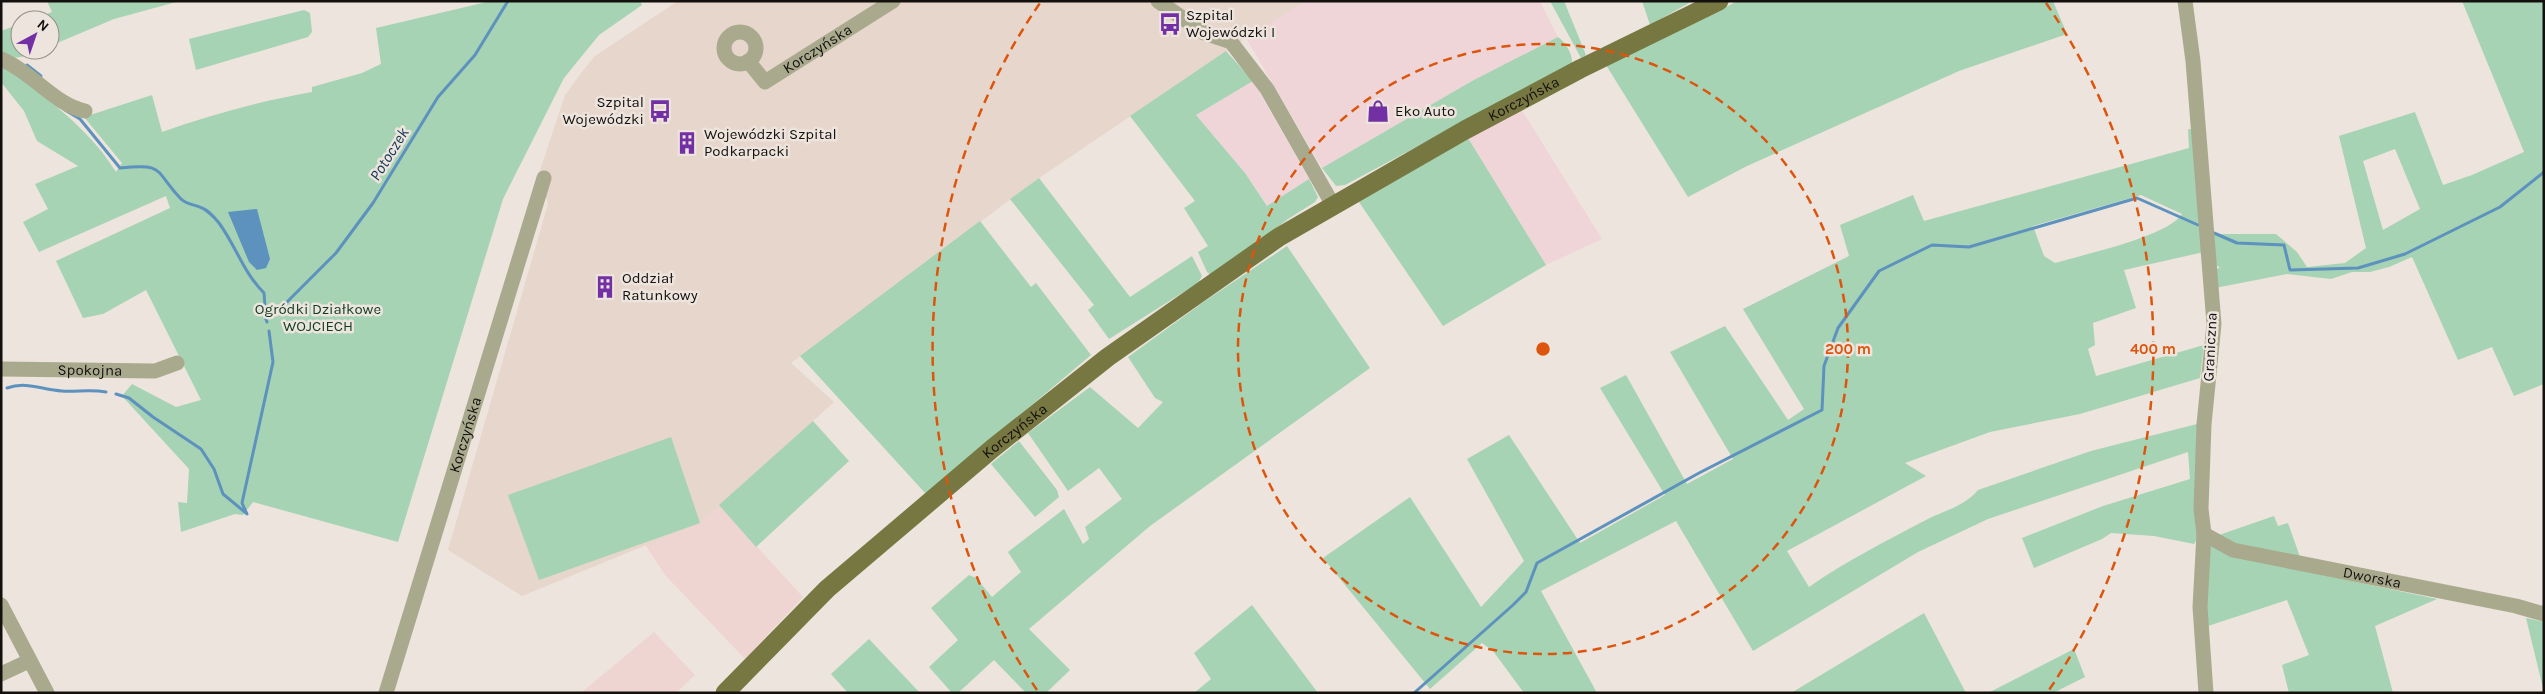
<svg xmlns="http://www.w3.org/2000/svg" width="2545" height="694" viewBox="0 0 2545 694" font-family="Karla,sans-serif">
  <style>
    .commercial { fill: #efd5d1 }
    .industrial { fill: #efd5d7 }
    .built { fill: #e6d6cb }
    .green { fill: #a6d3b4; fill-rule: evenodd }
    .water { fill: #5d91be }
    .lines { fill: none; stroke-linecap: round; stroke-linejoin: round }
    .stream { stroke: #5d91be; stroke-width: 3 }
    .minor { stroke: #a9aa8d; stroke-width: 15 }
    .major { stroke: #767741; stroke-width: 19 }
    .ring { fill: none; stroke: #dd550c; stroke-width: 2.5; stroke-dasharray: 9 6 }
    .labels { text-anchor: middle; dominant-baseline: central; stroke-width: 5; stroke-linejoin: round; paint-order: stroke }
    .poi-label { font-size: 15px; fill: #13100e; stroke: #ede4dd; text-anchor: start }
    .street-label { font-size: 15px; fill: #13100e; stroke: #ede4dd }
    .park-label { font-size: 15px; fill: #0c3d22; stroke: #ede4dd }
    .water-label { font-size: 16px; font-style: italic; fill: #0d3655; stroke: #ede4dd }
    .centre { fill: #dd550c; stroke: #ede4dd; stroke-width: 2.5 }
    .ring-label { font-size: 15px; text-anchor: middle; font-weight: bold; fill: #dd550c; stroke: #ede4dd; stroke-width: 5; stroke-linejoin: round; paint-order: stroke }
  </style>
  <rect width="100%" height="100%" fill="#ede4dd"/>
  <g class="commercial">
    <polygon points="719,505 803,597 745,659 665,575 644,543 700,523"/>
    <polygon points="654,632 695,675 676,693 581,693"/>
  </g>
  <g class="industrial">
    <polygon points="1306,1 1540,1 1558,37 1472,81 1322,168 1246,38"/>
    <polygon points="1253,81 1309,179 1268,206 1245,173 1196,115"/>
    <polygon points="1520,107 1602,239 1546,265 1468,138"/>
  </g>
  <polygon class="built" points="678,1 1306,1 1246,38 1039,178 791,363 834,402 700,523 522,596 448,550 548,204 545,194 534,189 565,95 585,68 595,56"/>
  <g class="green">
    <polygon points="47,1 180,1 114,19 50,46 50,20 32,20 52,12"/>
    <path d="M491,1H640L642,5L599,35L564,78L503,199L398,542L253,502L243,515L235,514L181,532L178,502L187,503L189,469L122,396L132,384L176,407L201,400L146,290L103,314L83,318L56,261L170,208L166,196L39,252L23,222L48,209L35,184L78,166L37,141L24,111L1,82V64C43,95 89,128 116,172L122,163L84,117L152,95L162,132C211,115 260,101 312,92V87L362,73L381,64L376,28Z"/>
    <polygon points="1550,1 1564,1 1586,55 1581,58"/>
    <polygon points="1642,1 1688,1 1689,3 1650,25"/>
    <polygon points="1738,1 2053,1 2067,34 1959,71 1747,166 1688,197 1606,65"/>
    <path d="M2462,1H2544V384L2514,396L2492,347L2458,360L2412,257L2389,267L2370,272H2352L2331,279L2287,274L2215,288V269L2220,268L2214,263L2211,234H2276L2297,252L2307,267L2345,263L2366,248L2339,136L2415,112L2443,185L2472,175L2524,152ZM2395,149L2420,209L2383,230L2363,161Z"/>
    <polygon points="304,10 310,13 312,32 308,37 196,70 189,39"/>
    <path d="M20,24V50H41C26,56 16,61 1,55V31Z"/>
    <path d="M1558,37C1565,42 1573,54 1572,64L1345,185L1336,186L1322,168L1472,81Z"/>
    <polygon points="1226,51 1253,81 1196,115 1245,173 1267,206 1309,179 1318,197 1315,202 1288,219 1213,277 1207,272 1198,252 1208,246 1184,208 1195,201 1130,116"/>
    <path d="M2188,129L2195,130L2204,252L2124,270L2136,308L2093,323L2095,345L2088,349L2096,376L2204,345L2200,378L2080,414L1990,432L1905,463L1926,476L1787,551L1809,587C1846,561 1886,541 1926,520C1943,511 1965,506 1978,490L2091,451L2197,424L2200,535L2194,544L2154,536L2111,533L2102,539L2034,568L2022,538L2103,506L2190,479L2188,452L1988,519L1918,552L1753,651L1676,521L1541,591L1597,693H1524L1493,651L1482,643L1430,689L1323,558L1410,497L1481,607L1524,561L1467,459L1509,435L1580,543L1665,495L1600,388L1626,375L1687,484L1733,459L1670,352L1725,326L1788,420L1804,409L1743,309L1849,256L1840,225L1913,195L1924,221L2189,148ZM2141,195L2182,214C2169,236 2082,255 2055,263L2044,256L2033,226Z"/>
    <polygon points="1468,138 1546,265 1443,326 1357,199"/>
    <polygon points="1039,178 1130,297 1192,256 1202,276 1198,283 1109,339 1088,310 1094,305 1010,199"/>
    <polygon points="980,221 1031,287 1036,283 1091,355 926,494 800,356"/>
    <polygon points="1287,246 1370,368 1150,526 1029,629 1070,670 1046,693 1026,693 994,660 958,693 952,693 929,667 958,640 931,608 969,575 976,578 992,597 1021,572 1008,552 1064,509 1083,544 1089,539 1085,527 1122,499 1099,468 1068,491 1028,433 1090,387 1138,428 1163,402 1155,398 1128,357 1205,301"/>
    <polygon points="813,421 849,461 756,547 719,505"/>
    <polygon points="671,437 700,523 539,580 508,495"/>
    <polygon points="1019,441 1057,490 1059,497 1035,517 991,464"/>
    <polygon points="2274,516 2278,526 2288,523 2300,557 2237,545 2219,535"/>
    <polygon points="2209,546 2290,568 2437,599 2375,626 2393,693 2289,693 2282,665 2309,655 2287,600 2205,627"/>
    <polygon points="1252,605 1318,693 1194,693 1211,679 1194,653"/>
    <polygon points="1924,613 1966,693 1791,693"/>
    <polygon points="2526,618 2544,622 2544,692"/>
    <polygon points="869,639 920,693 848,693 831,674"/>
    <polygon points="2074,649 2085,677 2053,693 1988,693"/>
  </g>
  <polygon class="water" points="257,209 270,259 266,268 257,270 249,262 228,212"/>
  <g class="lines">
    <g class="stream">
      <polyline points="27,65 41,76"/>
      <path d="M65,110L80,119L120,168C166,163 154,171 181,199C187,205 194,204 202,208C207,210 215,218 219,223C236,246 243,272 264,293L266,319"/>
      <polyline points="2214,233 2237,243 2284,245 2290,270 2358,268 2405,254 2500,207 2544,172"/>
      <polyline points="279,310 336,253 373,203 438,97 475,55 508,1"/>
      <polyline points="267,322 266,319 272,315"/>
      <path d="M7,388C27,381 42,390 62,391C77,392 91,389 106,392"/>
      <polyline points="116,394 129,398 153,417 201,449 214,469 223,494 246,513"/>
      <polyline points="247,514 242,503 273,362 269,331"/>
      <polyline points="1414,693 1513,605 1526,592 1537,563 1699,473 1822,410 1824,366 1838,328 1879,271 1932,245 1969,247 2137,198 2198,225"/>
    </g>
    <g class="minor">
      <polyline points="1158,1 1204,33 1231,42 1267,89 1333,205"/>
      <polyline points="2185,1 2193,61 2214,324 2204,424 2201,509 2204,534 2200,607 2206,693"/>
      <circle cx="740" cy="48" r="16"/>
      <path d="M1,59C32,72 55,105 85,111"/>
      <path id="s1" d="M748,61L765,82L893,1"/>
      <path id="s2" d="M1,369L155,371L177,363"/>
      <path id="s3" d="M2204,534L2233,550L2516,606L2544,614"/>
      <polyline points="1,605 47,693"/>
      <polyline points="1,674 29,661"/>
      <path id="s4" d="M386,693L544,178"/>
    </g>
    <path class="major" id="s5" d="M725,693L827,589L993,448L1108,357L1279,237L1465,130L1580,69L1719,1"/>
  </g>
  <g class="ring">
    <circle cx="1543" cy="349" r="305"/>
    <path d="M1037 690A610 610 0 0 1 1040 3M2046 3A610 610 0 0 1 2049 690"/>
  </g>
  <defs>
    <symbol id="bus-bare" viewBox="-9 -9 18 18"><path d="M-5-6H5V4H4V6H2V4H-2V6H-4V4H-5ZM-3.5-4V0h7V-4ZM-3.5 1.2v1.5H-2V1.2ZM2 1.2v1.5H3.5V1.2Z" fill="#7230a4" stroke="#ede4dd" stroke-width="2.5" paint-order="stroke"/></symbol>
    <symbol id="shop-bare" viewBox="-9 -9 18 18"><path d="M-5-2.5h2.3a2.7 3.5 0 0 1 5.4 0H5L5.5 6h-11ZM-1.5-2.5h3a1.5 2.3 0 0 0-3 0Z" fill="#7230a4" stroke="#ede4dd" stroke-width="2.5" paint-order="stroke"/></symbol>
    <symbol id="building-bare" viewBox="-9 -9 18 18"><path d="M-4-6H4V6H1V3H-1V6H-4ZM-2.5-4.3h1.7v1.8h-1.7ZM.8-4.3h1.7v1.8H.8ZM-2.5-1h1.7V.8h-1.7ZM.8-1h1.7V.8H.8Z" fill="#7230a4" stroke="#ede4dd" stroke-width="2.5" paint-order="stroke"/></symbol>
  </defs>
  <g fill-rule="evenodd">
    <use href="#bus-bare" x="1154" y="8" width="32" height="32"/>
    <use href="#bus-bare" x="644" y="95" width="32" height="32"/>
    <use href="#shop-bare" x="1362" y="95" width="32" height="32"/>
    <use href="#building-bare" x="671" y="127" width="32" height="32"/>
    <use href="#building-bare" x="589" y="271" width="32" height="32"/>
  </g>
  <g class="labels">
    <g class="poi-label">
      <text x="1186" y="15">Szpital<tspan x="1186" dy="17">Wojewódzki I</tspan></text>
      <text x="644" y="102" text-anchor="end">Szpital<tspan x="644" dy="17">Wojewódzki</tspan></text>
      <text x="1395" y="111">Eko Auto</text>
      <text x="704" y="134">Wojewódzki Szpital<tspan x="704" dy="17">Podkarpacki</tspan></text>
      <text x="622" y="278">Oddział<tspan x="622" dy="17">Ratunkowy</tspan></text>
    </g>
    <g class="street-label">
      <text stroke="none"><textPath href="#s1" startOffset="89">Korczyńska</textPath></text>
      <text stroke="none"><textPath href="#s5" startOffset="1000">Korczyńska</textPath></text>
      <text transform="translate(2210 347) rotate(-87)">Graniczna</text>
      <text stroke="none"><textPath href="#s2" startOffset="89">Spokojna</textPath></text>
      <text stroke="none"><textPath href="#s5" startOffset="391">Korczyńska</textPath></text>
      <text stroke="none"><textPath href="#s4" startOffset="270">Korczyńska</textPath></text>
      <text stroke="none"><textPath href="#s3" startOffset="175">Dworska</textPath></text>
    </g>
    <g class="park-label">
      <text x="318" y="309">Ogródki Działkowe<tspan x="318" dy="17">WOJCIECH</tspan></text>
    </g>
    <g class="water-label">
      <text transform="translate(389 154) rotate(-58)">Potoczek</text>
    </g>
  </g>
  <circle cx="1543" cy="349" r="8" class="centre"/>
  <g class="ring-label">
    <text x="1848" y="354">200 m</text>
    <text x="2153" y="354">400 m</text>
  </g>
  <rect width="2545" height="694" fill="none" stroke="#13100e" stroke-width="5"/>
  <g transform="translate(35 35) rotate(40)"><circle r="24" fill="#ede4dd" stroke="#968f8a"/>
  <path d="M0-4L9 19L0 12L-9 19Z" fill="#7230a4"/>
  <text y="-8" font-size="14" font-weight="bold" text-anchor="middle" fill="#13100e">N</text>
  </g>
</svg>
